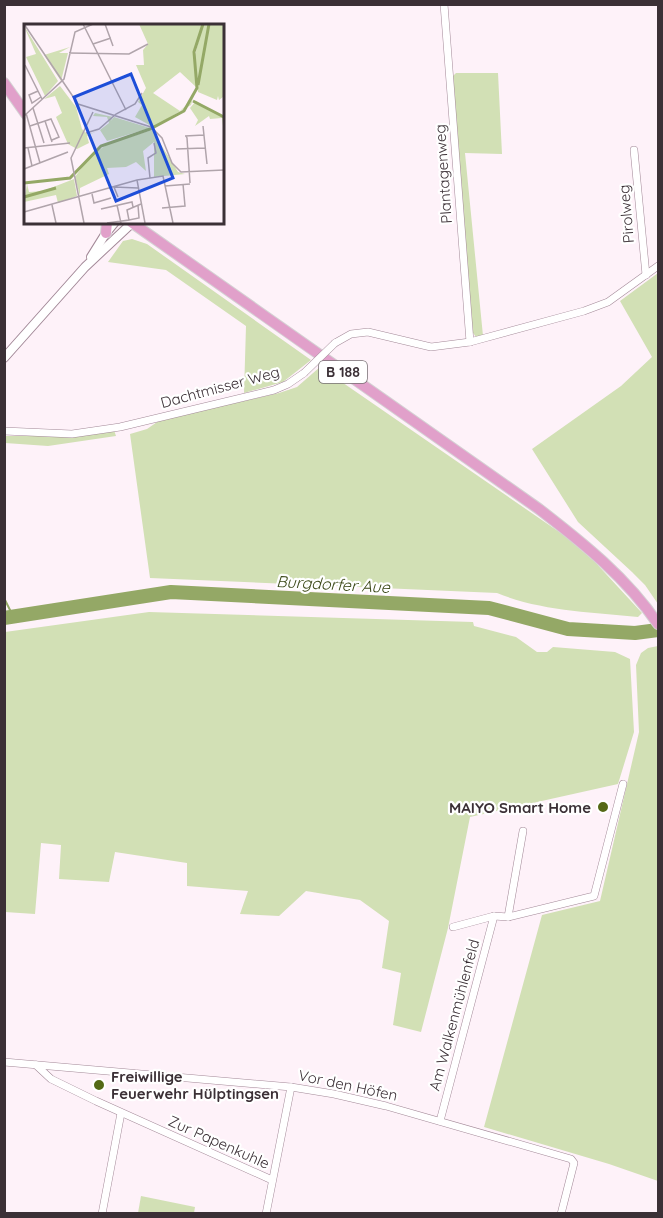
<svg xmlns="http://www.w3.org/2000/svg" width="663" height="1218" viewBox="0 0 663 1218" font-family="Quicksand,sans-serif">
  <style>
    .green { fill: #d2e0b5 }
    .lines { fill: none; stroke-linecap: round; stroke-linejoin: round }
    .stream { stroke: #94a866; stroke-width: 2 }
    .river { stroke: #94a866; stroke-width: 14 }
    .minor-casing { stroke: #a38998; stroke-width: 8 }
    .tertiary-casing { stroke: #a38998; stroke-width: 10 }
    .primary-casing { stroke: #d4d1d3; stroke-width: 12 }
    .minor { stroke: #fff; stroke-width: 7 }
    .tertiary { stroke: #fff; stroke-width: 8 }
    .primary { stroke: #e1a0ca; stroke-width: 10 }
    .minor-bridge-casing { stroke: #a38998; stroke-width: 8; stroke-linecap: butt }
    .minor-bridge { stroke: #fff; stroke-width: 7 }
    .poi-dot { fill: #546815; stroke: #fff; stroke-width: 2 }
    .labels { text-anchor: middle; dominant-baseline: central; stroke-width: 4.5; stroke-linejoin: round; paint-order: stroke }
    .shield { fill: #fff; stroke: #766e72; stroke-width: 1.5 }
    .shield-label { font-size: 14px; font-weight: bold; fill: #3b3036 }
    .street-label { font-size: 15px; fill: #3b3036; stroke: #fff }
    .poi-label { font-size: 15px; font-weight: bold; fill: #3b3036; stroke: #fff; text-anchor: end }
    .water-label { font-size: 16px; font-style: italic; fill: #3a4716; stroke: #fff }
    .inset-river { fill: none; stroke: #94a866; stroke-width: 3 }
    .inset-road { fill: none; stroke: #b0a4ab; stroke-width: 1.5 }
    .view { fill: #1d4ed8; fill-opacity: 0.15; stroke: #1d4ed8; stroke-width: 3 }
    .inset-edge { fill: none; stroke: #3b3036; stroke-width: 3 }
  </style>
  <rect width="100%" height="100%" fill="#fef2f9"/>
  <g class="green">
    <polygon points="456,73 498,73 502,154 465,153 483,336 476,337 471,330 452,77"/>
    <polygon points="132,239 147,244 311,360 283,382 244,393 246,326 166,270 108,262 123,241"/>
    <polygon points="658,273 658,604 645,585 632,572 578,522 532,449 621,386 652,357 620,301"/>
    <path d="M320,367L565,536L595,562L642,613L638,617C592,612 540,611 497,593L150,578L130,434L147,429L160,420L279,393L297,387Z"/>
    <polygon points="114,430 116,436 48,446 5,443 4,436 68,436"/>
    <polygon points="149,612 473,622 474,626 516,637 537,652 547,652 553,647 615,652 630,659 634,732 618,784 470,817 448,928 421,1032 393,1025 401,973 382,968 389,921 360,900 306,891 279,916 240,914 248,891 187,886 187,863 115,852 109,882 59,879 61,845 41,843 35,914 5,912 5,632"/>
    <polygon points="658,646 658,1181 609,1164 484,1127 542,915 600,901 639,732 636,665 641,653 648,648"/>
    <polygon points="141,1196 195,1207 194,1213 138,1213"/>
  </g>
  <g class="lines">
    <polyline class="stream" points="4,598 13,616"/>
    <polyline class="river" points="4,618 171,592 489,608 568,629 635,633 658,630"/>
    <defs>
      <g id="minor">
        <polyline points="444,4 470,342"/>
        <polyline points="634,150 646,275"/>
        <polyline points="335,343 351,334 368,332 431,347 470,342 584,311 608,302 658,266"/>
        <polyline points="4,431 72,434 120,427 274,390 288,384 304,373"/>
        <polyline points="508,917 523,831"/>
        <polyline points="453,927 494,916"/>
        <polyline points="4,1062 291,1087 334,1094 386,1106 571,1159 574,1163 561,1214"/>
        <polyline points="36,1065 51,1079 96,1101 272,1180"/>
        <polyline points="440,1121 494,916 508,917 594,896 623,784"/>
        <polyline points="102,1214 121,1113"/>
        <polyline points="266,1214 291,1087"/>
      </g>
      <g id="tertiary">
        <polyline points="91,257 106,233 115,222"/>
        <polyline points="4,358 85,267 132,223"/>
      </g>
      <g id="primary">
        <polyline points="4,83 26,114"/>
        <path d="M131,222L539,509C583,543 627,578 658,624"/>
        <polyline points="106,233 107,222"/>
      </g>
    </defs>
    <use href="#minor" class="minor-casing"/>
    <use href="#tertiary" class="tertiary-casing"/>
    <use href="#primary" class="primary-casing"/>
    <use href="#minor" class="minor"/>
    <use href="#tertiary" class="tertiary"/>
    <use href="#primary" class="primary"/>
    <defs>
      <polyline id="minor-bridge" points="304,373 335,343"/>
    </defs>
    <use href="#minor-bridge" class="minor-bridge-casing"/>
    <use href="#minor-bridge" class="minor-bridge"/>
  </g>
  <g class="poi-dot">
    <circle cx="603" cy="807" r="6"/>
    <circle cx="99" cy="1085" r="6"/>
  </g>
  <g class="labels">
    <rect class="shield" x="319" y="361" width="48" height="22" rx="4.5"/>
    <g class="shield-label">
      <text x="343" y="372">B 188</text>
    </g>
    <g class="street-label">
      <text transform="translate(443 174) rotate(-94)">Plantagenweg</text>
      <text transform="translate(626 214) rotate(-95)">Pirolweg</text>
      <text transform="translate(220 387) rotate(-15)">Dachtmisser Weg</text>
      <text transform="translate(454 1015) rotate(-75)">Am Walkenmühlenfeld</text>
      <text transform="translate(348 1085) rotate(12)">Vor den Höfen</text>
      <text transform="translate(219 1142) rotate(24)">Zur Papenkuhle</text>
    </g>
    <g class="poi-label">
      <text x="591" y="807">MAIYO Smart Home</text>
      <text x="111" y="1076" text-anchor="start">Freiwillige<tspan x="111" dy="17">Feuerwehr Hülptingsen</tspan></text>
    </g>
    <g class="water-label">
      <text transform="translate(333 584) rotate(3)">Burgdorfer Aue</text>
    </g>
  </g>
  <g transform="translate(24 24)">
    <rect width="200" height="200" fill="#fef2f9"/>
    <path d="M115,0H199V73L195,76L194,72L193,76L174,68L171,31L178,4L169,28L173,61L167,81L129,103L111,93L118,81L114,78L122,64L112,41H120L119,26L124,20ZM156,48L172,63L168,76L156,87L129,69ZM0,2L34,57L21,72L2,33L12,30ZM46,23L35,29H44L37,57L20,31ZM36,62L52,83L58,105L64,111L75,106L63,112L65,119L53,125L44,120L32,93L38,89L31,72L20,75ZM172,77L199,93V102L198,94L186,95L185,92L171,102L174,96L166,84ZM71,89L89,93L87,97L90,93L126,104L83,117L76,106L85,99L83,93L69,92ZM128,106L154,148L161,150L130,153V118L119,127L122,147L112,138L102,143L83,144L85,150L56,164V172L51,153L66,132L84,120ZM50,155L53,172L34,179L32,171L0,178L3,160L5,168L19,167Z" fill="#d2e0b5" fill-rule="evenodd"/>
    <path class="inset-river" d="M174,61L185,0M169,77L200,93M0,159L46,154L77,122L126,105L160,87L173,64L170,28L179,0M0,173L32,164"/>
    <path class="inset-road" d="M0,0L54,80L127,103L138,114L148,139L157,148L200,146M59,0L102,86M81,0L89,22M69,20L87,14M45,29L105,30L124,20M1,41L18,75M14,67L5,71L8,79L17,73M9,84L20,119M2,89L16,139M0,92L40,55L51,8L69,0M21,97L28,118M6,102L27,95L35,113L28,116M179,102L183,140M62,109L75,105L92,90L111,80L118,69M0,124L46,119M4,124L8,142M152,125L181,124M0,145L44,128M126,154L124,134L132,129L130,119M113,156L121,199M166,159L163,114L162,112H161L180,111M141,162L166,160M68,170L70,179L87,174M94,173L90,163L114,164M28,181L32,199M93,181L97,199M138,184L161,182L159,160M77,185L108,178L109,183M0,188L113,156L139,152L149,199M105,196L115,194L114,181M60,199L47,134L69,88M83,199L105,196L103,186L117,180"/>
    <path class="view" d="M107,50L149,154L92,177L50,73Z"/>
    <rect width="200" height="200" class="inset-edge"/>
  </g>
  <rect width="663" height="1218" fill="none" stroke="#3b3036" stroke-width="12"/>
</svg>
